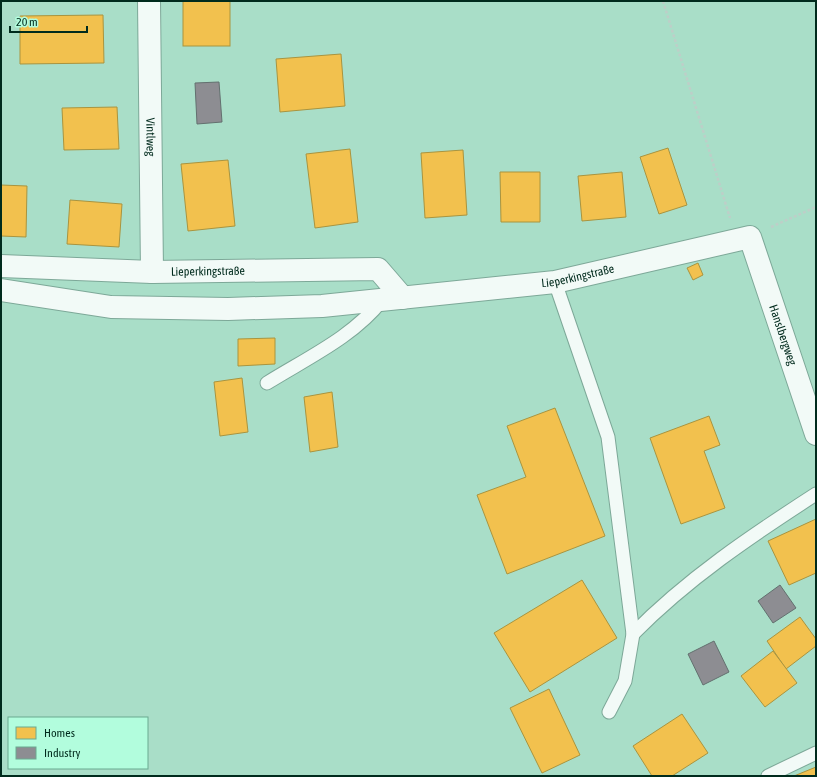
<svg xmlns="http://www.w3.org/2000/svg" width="817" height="777" viewBox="0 0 817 777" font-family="'Asap Condensed',sans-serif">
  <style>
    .homes { fill: #f2c14e; stroke: #a9943f }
    .industry { fill: #8d8d92; stroke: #63706f }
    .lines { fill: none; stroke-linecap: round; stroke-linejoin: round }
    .lane-casing { stroke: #7da898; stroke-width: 15 }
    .street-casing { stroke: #7da898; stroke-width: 24 }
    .path { stroke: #bdcfc8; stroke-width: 2.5; stroke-dasharray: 3 2; stroke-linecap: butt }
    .lane { stroke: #f2faf7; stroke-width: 13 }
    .street { stroke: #f2faf7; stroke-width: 22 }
    .labels { text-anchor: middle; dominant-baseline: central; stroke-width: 4; stroke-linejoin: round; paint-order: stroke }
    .street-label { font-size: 12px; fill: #002b1d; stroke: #b2fddd }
  </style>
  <rect width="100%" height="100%" fill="#a9dec8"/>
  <g class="homes">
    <rect x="183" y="1" width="47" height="45"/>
    <polygon points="103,15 104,63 20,64 20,16"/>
    <polygon points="341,54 345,106 280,112 276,59"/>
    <polygon points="117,107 119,149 64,150 62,108"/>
    <polygon points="668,148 687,205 659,214 640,157"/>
    <polygon points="350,149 358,222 315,228 306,154"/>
    <polygon points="463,150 467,215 425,218 421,153"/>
    <polygon points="228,160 235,226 188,231 181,164"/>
    <polygon points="500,172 540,172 540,222 501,222"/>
    <polygon points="622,172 626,217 582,221 578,176"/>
    <polygon points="1,185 27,186 26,237 1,236"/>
    <polygon points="70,200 122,204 119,247 67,244"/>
    <polygon points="698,263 703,275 693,280 687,268"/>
    <polygon points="275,338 275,364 238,366 238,339"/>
    <polygon points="242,378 248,432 220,436 214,382"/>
    <polygon points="332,392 338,447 310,452 304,397"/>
    <polygon points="555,408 605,536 507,574 477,495 526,477 507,426"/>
    <polygon points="709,416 720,445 704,451 725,508 681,524 650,438"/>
    <polygon points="816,519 816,573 789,585 768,541"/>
    <polygon points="582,580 617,638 530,692 494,633"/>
    <polygon points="800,617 816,639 816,646 786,669 767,641"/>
    <polygon points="773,651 797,683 765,707 741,676"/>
    <polygon points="549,689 580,755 542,773 510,708"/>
    <polygon points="682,714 708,753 672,776 652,776 633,746"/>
    <polygon points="816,767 816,776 794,776"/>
  </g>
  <g class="industry">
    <polygon points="219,82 222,122 197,124 195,83"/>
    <polygon points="780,585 796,608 773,623 758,601"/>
    <polygon points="714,641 729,672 703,685 688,654"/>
  </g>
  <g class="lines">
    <defs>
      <g id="lane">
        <polyline points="555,282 608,437 633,634 625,681 609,712"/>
        <path d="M267,383C307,358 353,337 382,300"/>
        <path d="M633,634C687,579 751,536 816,494"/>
        <polyline points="768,776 816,753"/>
      </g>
      <g id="street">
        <path id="s1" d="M149,1L152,272"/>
        <path id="s2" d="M1,266L152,272L378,269L403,298"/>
        <path id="s3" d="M1,290L111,307L228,309L322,306L555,282L750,237L816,434"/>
      </g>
    </defs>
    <use href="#lane" class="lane-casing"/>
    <use href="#street" class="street-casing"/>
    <g class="path">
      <polyline points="663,1 730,218"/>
      <polyline points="771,227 816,207"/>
    </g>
    <use href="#lane" class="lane"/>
    <use href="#street" class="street"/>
  </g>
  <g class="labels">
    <g class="street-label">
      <text stroke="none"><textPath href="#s1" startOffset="136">Vintlweg</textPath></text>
      <text stroke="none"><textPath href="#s2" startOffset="207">Lieperkingstraße</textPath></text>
      <text stroke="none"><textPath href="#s3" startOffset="580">Lieperkingstraße</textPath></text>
      <text stroke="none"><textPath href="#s3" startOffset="860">Hanslbergweg</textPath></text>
    </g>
  </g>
  <rect width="817" height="777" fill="none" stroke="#002b1d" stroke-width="4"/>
  <rect x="8" y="717" width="140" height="52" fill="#b2fddd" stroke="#6ba990"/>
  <rect x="16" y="727" width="20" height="12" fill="#f2c14e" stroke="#6ba990"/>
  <text x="44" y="737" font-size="12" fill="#002b1d">Homes</text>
  <rect x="16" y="747" width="20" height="12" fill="#8d8d92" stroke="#6ba990"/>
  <text x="44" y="757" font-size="12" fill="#002b1d">Industry</text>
  <path d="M10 26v6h77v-6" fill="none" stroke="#002b1d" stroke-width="2"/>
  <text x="16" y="26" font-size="12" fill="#002b1d" stroke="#b2fddd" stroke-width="3" paint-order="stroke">20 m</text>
</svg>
